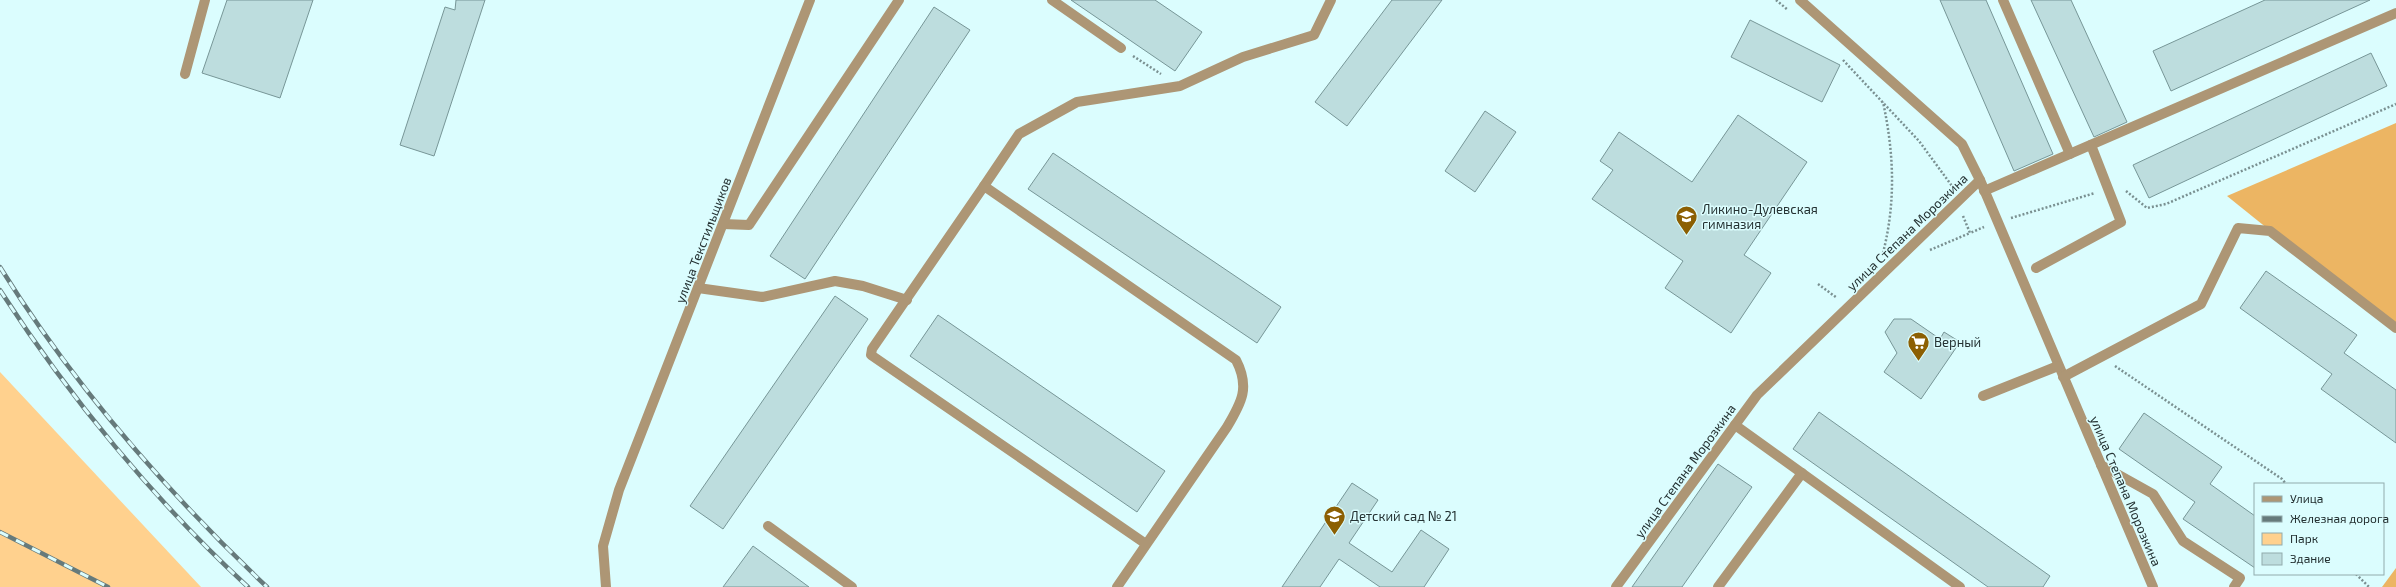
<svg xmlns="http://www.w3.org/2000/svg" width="2396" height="587" viewBox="0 0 2396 587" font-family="'Exo 2',sans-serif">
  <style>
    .green { fill: #ffd18e }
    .forest { fill: #ecb563 }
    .building { fill: #bdddde; stroke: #779697 }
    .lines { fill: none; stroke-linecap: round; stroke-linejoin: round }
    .path { stroke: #7a9091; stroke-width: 2.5; stroke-dasharray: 2 2; stroke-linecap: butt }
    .minor { stroke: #ad9675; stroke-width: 10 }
    .rail-casing { stroke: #667a7b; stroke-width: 4.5 }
    .rail { stroke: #dbfdfe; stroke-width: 3; stroke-dasharray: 9; stroke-linecap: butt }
    .labels { text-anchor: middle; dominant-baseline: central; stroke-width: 3; stroke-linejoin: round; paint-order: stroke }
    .poi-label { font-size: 13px; fill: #243132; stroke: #dbfdfe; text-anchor: start }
    .street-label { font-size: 13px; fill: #243132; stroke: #dbfdfe }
  </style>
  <rect width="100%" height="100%" fill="#dbfdfe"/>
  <polygon class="green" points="0,372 201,587 0,587"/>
  <g class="forest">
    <polygon points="2396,123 2396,332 2227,196"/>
    <polygon points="2396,568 2396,587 2382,587"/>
  </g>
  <g class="building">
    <polygon points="227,0 313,0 280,98 202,73"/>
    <polygon points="456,0 485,0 434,156 400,145 445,7 455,10"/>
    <polygon points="1071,0 1155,0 1202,32 1175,71"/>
    <polygon points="1392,0 1442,0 1347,126 1315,102"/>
    <polygon points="1940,0 1986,0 2053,154 2014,171"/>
    <polygon points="2031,0 2071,0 2127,122 2094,137"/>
    <polygon points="2265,0 2370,0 2171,91 2153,51"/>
    <polygon points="934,7 970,30 805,279 770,256"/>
    <polygon points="1750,20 1840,65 1822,102 1731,57"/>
    <polygon points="2371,53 2387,86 2149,198 2133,165"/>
    <polygon points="1485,111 1516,132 1475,192 1445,171"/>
    <polygon points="1738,115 1807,162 1744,255 1771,273 1731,333 1665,288 1683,261 1592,199 1613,170 1600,161 1619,132 1692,182"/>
    <polygon points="1053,153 1281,307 1257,343 1028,189"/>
    <polygon points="2266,271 2357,335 2344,353 2396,390 2396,443 2321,389 2332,374 2240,308"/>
    <polygon points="835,296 868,319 723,529 690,506"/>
    <polygon points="938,315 1165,471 1137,512 910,356"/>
    <polygon points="1894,319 1911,319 1940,339 1944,332 1960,342 1921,399 1884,372 1897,353 1885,332"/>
    <polygon points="1819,412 2050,576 2043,587 1988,587 1793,449"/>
    <polygon points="2144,413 2222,467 2210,484 2255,516 2255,568 2183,519 2195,502 2119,449"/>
    <polygon points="1718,464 1752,487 1682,587 1632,587"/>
    <polygon points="1352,483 1378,500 1349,543 1392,572 1421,530 1449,549 1424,587 1380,587 1339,559 1320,587 1282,587"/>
    <polygon points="753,546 809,587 723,587"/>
  </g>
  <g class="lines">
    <g class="path">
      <polyline points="1776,0 1788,10"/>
      <polyline points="1133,56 1161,74"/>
      <polyline points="1843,60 1919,141 1952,186"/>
      <polyline points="2126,191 2147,208 2166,204 2396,104"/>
      <polyline points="1963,216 1970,233 1984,227"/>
      <polyline points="2011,218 2095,193"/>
      <polyline points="1930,250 1970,233"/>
      <path d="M1883,253C1896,202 1894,153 1883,102"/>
      <polyline points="1818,284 1837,298"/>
      <polyline points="2115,366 2282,479 2286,484"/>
      <polyline points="2356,574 2369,587"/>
    </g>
    <g class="minor">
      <polyline points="1052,0 1121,48"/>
      <polyline points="1800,0 1962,144 1980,180 2153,587"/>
      <polyline points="2003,0 2070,154"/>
      <polyline points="185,74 205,0"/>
      <polyline points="984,186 1019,134 1077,102 1180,86 1243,57 1314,35 1331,0"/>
      <polyline points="1984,191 2396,13"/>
      <polyline points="723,224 749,225 899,0"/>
      <polyline points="2036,268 2121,222 2091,145"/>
      <polyline points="698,288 762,297 835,281 863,286 907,300"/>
      <polyline points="2063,377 2201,304 2238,228 2270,231 2396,328"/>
      <polyline points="1983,396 2058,366"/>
      <polyline points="1735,425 1960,587"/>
      <polyline points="2101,465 2153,494 2183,541 2240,578 2234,587"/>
      <polyline points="768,526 852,587"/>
      <polyline points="606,587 603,546 619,490 810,0"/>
      <path d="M1117,587L1227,427C1242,402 1250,387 1236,360L984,186L872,349L871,355L1146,544"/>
      <polyline points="1616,587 1757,395 1980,180"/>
      <polyline points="1718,587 1802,473"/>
    </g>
    <defs>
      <g id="rail">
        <path d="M0,267C72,383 168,493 267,587"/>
        <path d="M0,290C69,397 155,501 248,587"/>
        <polyline points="0,532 108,587"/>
      </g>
    </defs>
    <use href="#rail" class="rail-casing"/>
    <use href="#rail" class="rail"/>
  </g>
  <defs>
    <symbol id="school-pin" viewBox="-11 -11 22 30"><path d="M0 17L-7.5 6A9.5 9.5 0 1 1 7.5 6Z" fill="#8c5f03" stroke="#dbfdfe"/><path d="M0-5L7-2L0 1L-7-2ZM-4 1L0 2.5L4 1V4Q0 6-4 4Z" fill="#fff"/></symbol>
    <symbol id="supermarket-pin" viewBox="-11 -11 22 30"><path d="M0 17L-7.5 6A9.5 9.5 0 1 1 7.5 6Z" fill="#8c5f03" stroke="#dbfdfe"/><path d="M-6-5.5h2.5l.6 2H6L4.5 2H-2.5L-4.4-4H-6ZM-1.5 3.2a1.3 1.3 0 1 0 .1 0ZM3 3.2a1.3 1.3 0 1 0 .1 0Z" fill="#fff"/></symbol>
  </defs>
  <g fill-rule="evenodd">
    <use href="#school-pin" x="1674" y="204" width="25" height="34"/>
    <use href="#supermarket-pin" x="1906" y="330" width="25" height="34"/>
    <use href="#school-pin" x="1322" y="504" width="25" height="34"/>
  </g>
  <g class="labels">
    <g class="poi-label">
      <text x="1702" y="209">Ликино-Дулевская<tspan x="1702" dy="15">гимназия</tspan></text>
      <text x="1934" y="342">Верный</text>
      <text x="1350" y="516">Детский сад № 21</text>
    </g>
    <g class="street-label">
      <text transform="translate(1907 232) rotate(-44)">улица Степана Морозкина</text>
      <text transform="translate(703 240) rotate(-69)">улица Текстильщиков</text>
      <text transform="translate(1685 471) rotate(-54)">улица Степана Морозкина</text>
      <text transform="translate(2126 491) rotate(67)">улица Степана Морозкина</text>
    </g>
  </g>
  <rect x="2254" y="483" width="130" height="92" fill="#dbfdfe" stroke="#92abac"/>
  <rect x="2262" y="496" width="20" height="6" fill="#ad9675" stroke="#92abac"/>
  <text x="2290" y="503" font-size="12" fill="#243132">Улица</text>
  <rect x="2262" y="516" width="20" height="6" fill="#667a7b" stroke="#92abac"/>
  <text x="2290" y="523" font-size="12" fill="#243132">Железная дорога</text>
  <rect x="2262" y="533" width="20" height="12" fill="#ffd18e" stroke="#92abac"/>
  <text x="2290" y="543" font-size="12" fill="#243132">Парк</text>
  <rect x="2262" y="553" width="20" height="12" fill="#bdddde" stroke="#92abac"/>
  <text x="2290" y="563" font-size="12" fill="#243132">Здание</text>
</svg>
